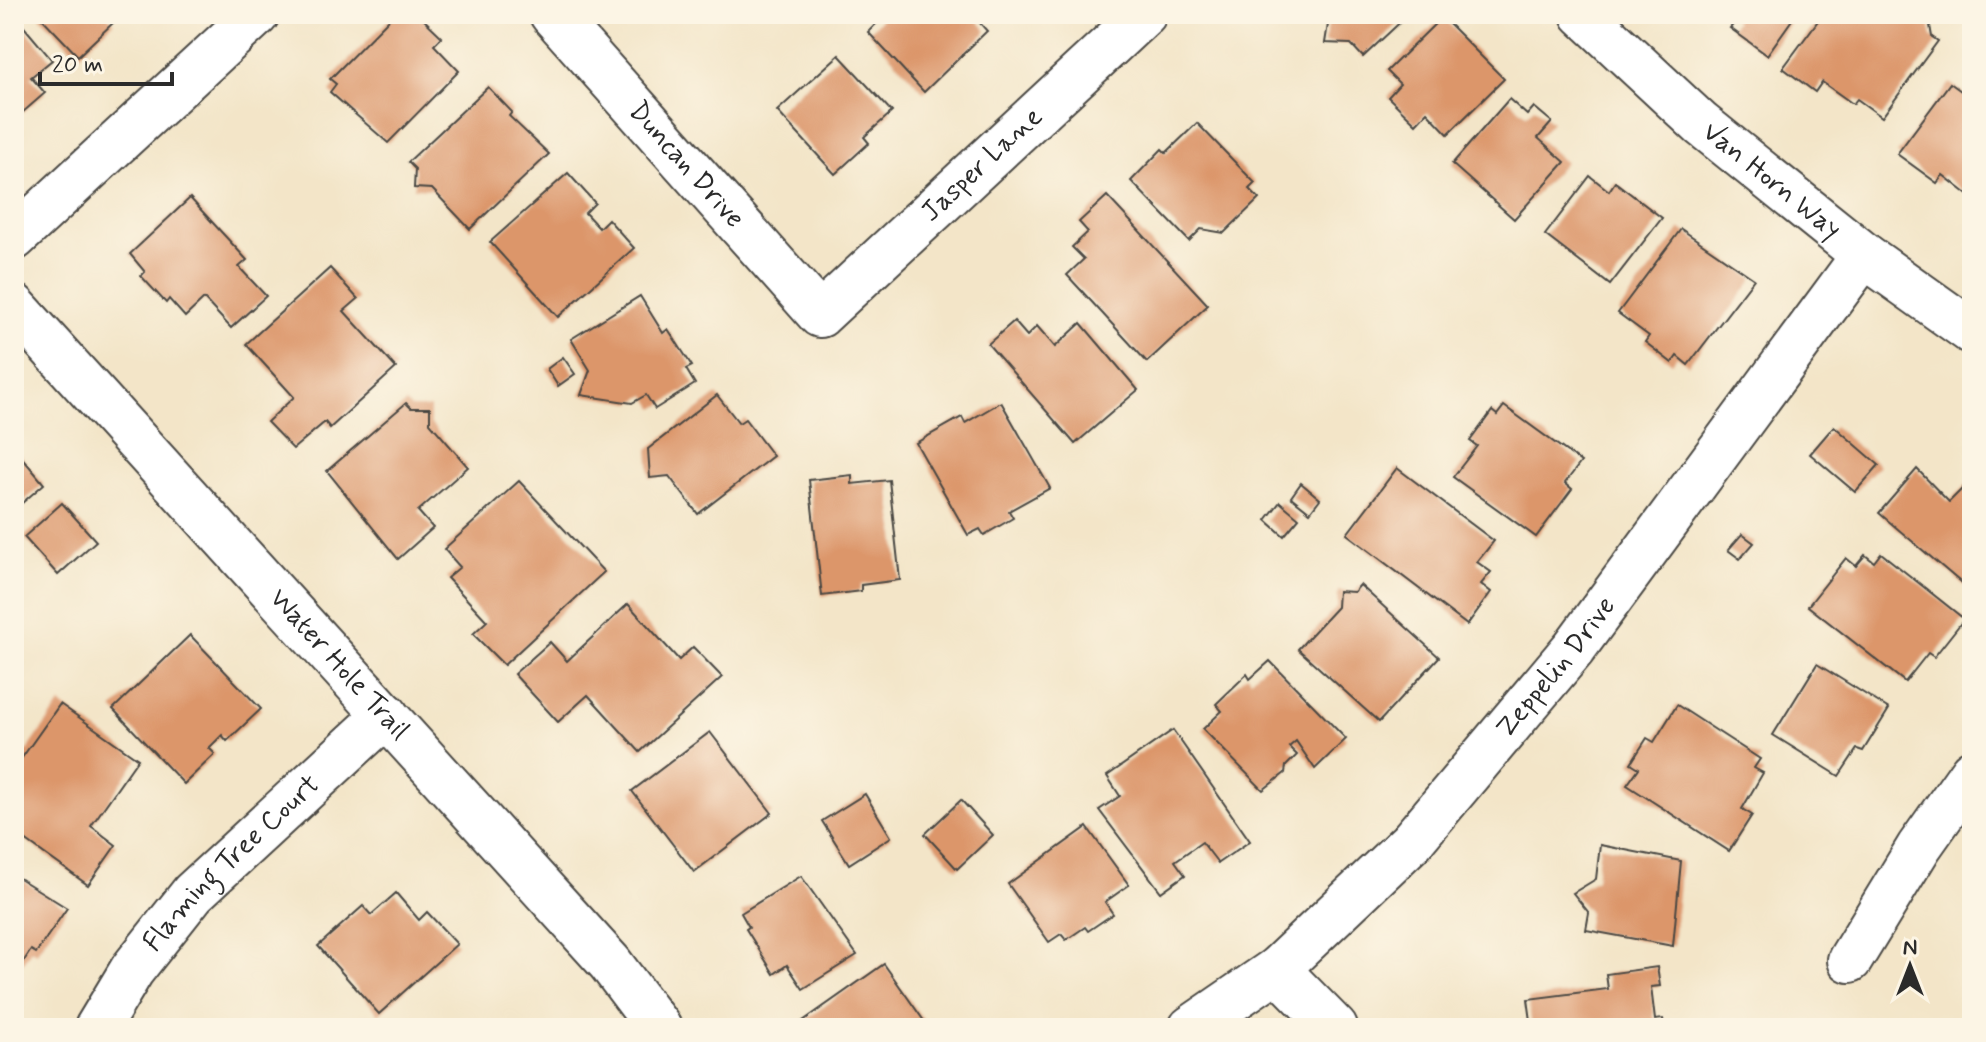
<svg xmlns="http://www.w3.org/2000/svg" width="1986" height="1042" viewBox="0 0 1986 1042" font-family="Mynerve,sans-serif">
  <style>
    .building { fill: #dc966b }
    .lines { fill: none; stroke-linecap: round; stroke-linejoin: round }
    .minor-casing { stroke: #494743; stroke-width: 48 }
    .minor { stroke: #fff; stroke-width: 44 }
    .labels { text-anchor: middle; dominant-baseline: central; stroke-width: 6; stroke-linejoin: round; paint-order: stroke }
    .street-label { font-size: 28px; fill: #2b2b2b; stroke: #fcf5e5 }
  </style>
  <rect width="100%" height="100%" fill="#fcf5e5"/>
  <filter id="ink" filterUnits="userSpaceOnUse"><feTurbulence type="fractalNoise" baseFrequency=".0125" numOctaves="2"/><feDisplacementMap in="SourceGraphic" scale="16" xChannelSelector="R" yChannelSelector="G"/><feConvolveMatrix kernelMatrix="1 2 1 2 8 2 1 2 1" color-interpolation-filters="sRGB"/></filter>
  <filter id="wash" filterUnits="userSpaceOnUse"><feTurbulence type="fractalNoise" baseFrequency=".006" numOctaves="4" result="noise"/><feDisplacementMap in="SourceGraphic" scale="32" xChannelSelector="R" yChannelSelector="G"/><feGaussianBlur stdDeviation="1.8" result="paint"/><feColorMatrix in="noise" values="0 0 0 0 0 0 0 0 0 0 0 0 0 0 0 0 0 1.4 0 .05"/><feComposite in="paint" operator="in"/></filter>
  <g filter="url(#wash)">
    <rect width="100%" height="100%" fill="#f3e5c8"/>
    <g id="blocks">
      <g class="building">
        <polygon points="38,14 106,14 114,22 78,56"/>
        <polygon points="394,14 418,14 442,37 434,45 459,71 388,143 330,92 336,84 330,79"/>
        <polygon points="876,14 972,14 987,31 924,92 868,32 881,19"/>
        <polygon points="1325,14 1409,14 1363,57 1351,44 1325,43 1329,18"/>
        <polygon points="1728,14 1796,14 1767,55 1730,28 1736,21"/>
        <polygon points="1823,14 1928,14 1932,37 1938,41 1882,117 1857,99 1853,104 1822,82 1815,92 1783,68"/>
        <polygon points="14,15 52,60 31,77 45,93 22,113 14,106"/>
        <polygon points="1442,17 1504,79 1448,134 1427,112 1416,124 1388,97 1400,84 1387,71"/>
        <polygon points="839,55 892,112 864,137 869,143 835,174 777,111"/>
        <polygon points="1950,83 1972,99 1971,197 1943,175 1937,183 1897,154"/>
        <polygon points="488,87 512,112 509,116 549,154 470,229 432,189 414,188 415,169 408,162"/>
        <polygon points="1509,99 1527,115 1534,107 1552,122 1538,138 1565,162 1514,219 1452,164"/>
        <polygon points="1197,123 1255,183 1249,189 1259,199 1224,233 1201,229 1189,241 1131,181 1162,149 1166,153"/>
        <polygon points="568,173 595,203 585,213 599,228 608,219 634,248 558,317 490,242"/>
        <polygon points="1590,176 1609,191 1615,182 1662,218 1610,285 1545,235"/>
        <polygon points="1107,196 1208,305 1147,362 1067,275 1084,259 1072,247 1088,232 1079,222"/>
        <polygon points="190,198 247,260 239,267 266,296 231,328 204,299 185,317 169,299 166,303 141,276 145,272 130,254"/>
        <polygon points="1681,229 1754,279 1688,365 1677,356 1672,363 1645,342 1649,336 1618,313"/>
        <polygon points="330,268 358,299 344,311 396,368 330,428 325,422 293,449 267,422 294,397 246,344"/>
        <polygon points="640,296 663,333 668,329 692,366 686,369 695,384 655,409 646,395 632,403 581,395 590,370 571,339"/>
        <polygon points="1014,321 1027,336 1037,326 1055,347 1081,323 1138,390 1075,444 988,344"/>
        <polygon points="563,357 575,374 558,386 547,369"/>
        <polygon points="717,395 739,423 745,419 773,456 698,514 669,476 650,478 648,449"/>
        <polygon points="1001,402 1050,488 1009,511 1013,518 984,535 980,529 968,535 916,443 962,417 965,423"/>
        <polygon points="406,403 411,408 430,408 430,423 468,467 418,511 433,528 398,559 327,471"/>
        <polygon points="1504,406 1581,462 1565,483 1572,489 1536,537 1453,477 1477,446 1470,441 1492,411 1497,415"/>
        <polygon points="1834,426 1879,465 1855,492 1810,454"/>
        <polygon points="14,448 44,484 14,510"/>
        <polygon points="1397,468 1494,541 1477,562 1491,572 1481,584 1491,592 1467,625 1347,534"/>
        <polygon points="1917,469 1949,502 1972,479 1972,592 1879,513"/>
        <polygon points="852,475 852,484 889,480 900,580 861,585 861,591 822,596 809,480"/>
        <polygon points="519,481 604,572 504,665 473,634 487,621 447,578 460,567 444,549"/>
        <polygon points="1301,483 1320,499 1310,512 1291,497"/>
        <polygon points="1280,502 1299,518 1284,536 1266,520"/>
        <polygon points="62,503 96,541 58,575 24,537"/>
        <polygon points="1742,534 1754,543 1740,559 1728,550"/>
        <polygon points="1881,553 1964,619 1934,657 1928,653 1905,682 1808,606 1846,558 1856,566 1865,555 1874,562"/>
        <polygon points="1360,585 1439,657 1379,722 1298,649 1337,607 1338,591 1354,592"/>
        <polygon points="628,604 679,660 693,647 722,677 640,752 588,695 558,722 514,674 550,642 567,661"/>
        <polygon points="190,635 261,709 227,741 222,735 209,748 215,754 184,784 113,709"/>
        <polygon points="1270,661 1346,739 1315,769 1296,741 1289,747 1297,755 1286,766 1285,773 1263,790 1203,729 1222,711 1216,704 1247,674 1250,679"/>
        <polygon points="1817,664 1889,709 1863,751 1857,749 1839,776 1773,735"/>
        <polygon points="60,704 138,759 91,826 116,845 88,885 14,832 14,769"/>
        <polygon points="1677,705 1760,759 1754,768 1763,773 1742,809 1752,815 1729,851 1627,785 1639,768 1631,763 1647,738 1654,742"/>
        <polygon points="1173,730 1250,841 1218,863 1202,842 1175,861 1185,875 1161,892 1099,810 1120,796 1107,776"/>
        <polygon points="710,732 772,813 694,872 632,791"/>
        <polygon points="865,794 891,837 849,864 822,821"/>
        <polygon points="961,800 993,835 957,869 925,834"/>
        <polygon points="1087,827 1129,885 1105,902 1113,914 1088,931 1085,927 1066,940 1061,934 1049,942 1008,884"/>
        <polygon points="1600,845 1681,861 1673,946 1586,930 1589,913 1573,893 1596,879"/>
        <polygon points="14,875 67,908 36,953 31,950 14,976"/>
        <polygon points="801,876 857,955 803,989 787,965 774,974 746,929 749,927 741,913"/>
        <polygon points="396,893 419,920 427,912 457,944 379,1014 318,946 363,906 371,915"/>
        <polygon points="884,964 929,1028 808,1028 803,1021"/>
        <polygon points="1657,967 1660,986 1651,987 1655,1020 1663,1019 1665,1028 1532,1028 1528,999 1608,989 1606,974"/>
      </g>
    </g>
  </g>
  <g filter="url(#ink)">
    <use href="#blocks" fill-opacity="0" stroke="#494743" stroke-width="2"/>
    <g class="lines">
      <defs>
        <g id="minor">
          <path id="s1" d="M552,14L820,315L1144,14"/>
          <path id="s2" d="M1583,14L1701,124L1864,255L1972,332"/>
          <polyline points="14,238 257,14"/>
          <path id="s3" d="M14,306L610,963L659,1028"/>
          <polyline points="1850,960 1919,847 1972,772"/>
          <polyline points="1277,969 1335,1028"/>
          <path id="s4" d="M97,1028L132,970L193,893L386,715"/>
          <path id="s5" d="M1191,1028L1277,969L1411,842L1574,648L1864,255"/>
        </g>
      </defs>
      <use href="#minor" class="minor-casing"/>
      <use href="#minor" class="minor"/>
    </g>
  </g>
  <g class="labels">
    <g class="street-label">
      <text stroke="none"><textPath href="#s1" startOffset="202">Duncan Drive</textPath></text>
      <text stroke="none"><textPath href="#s1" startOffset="624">Jasper Lane</textPath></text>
      <text stroke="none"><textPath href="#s2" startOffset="252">Van Horn Way</textPath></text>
      <text stroke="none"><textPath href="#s3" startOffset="484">Water Hole Trail</textPath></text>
      <text stroke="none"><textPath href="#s5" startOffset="516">Zeppelin Drive</textPath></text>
      <text stroke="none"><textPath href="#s4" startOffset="214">Flaming Tree Court</textPath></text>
    </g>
  </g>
  <rect width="1986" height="1042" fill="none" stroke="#fcf5e5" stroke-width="48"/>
  <g transform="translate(1910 966)" stroke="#fcf5e5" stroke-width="6" paint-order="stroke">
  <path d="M0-6L14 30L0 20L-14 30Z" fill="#2b2b2b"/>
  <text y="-12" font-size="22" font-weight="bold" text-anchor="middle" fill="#2b2b2b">N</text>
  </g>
  <path d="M40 72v12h132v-12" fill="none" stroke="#2b2b2b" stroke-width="4"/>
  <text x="52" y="72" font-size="24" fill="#2b2b2b" stroke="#fcf5e5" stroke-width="6" paint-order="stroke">20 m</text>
</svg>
